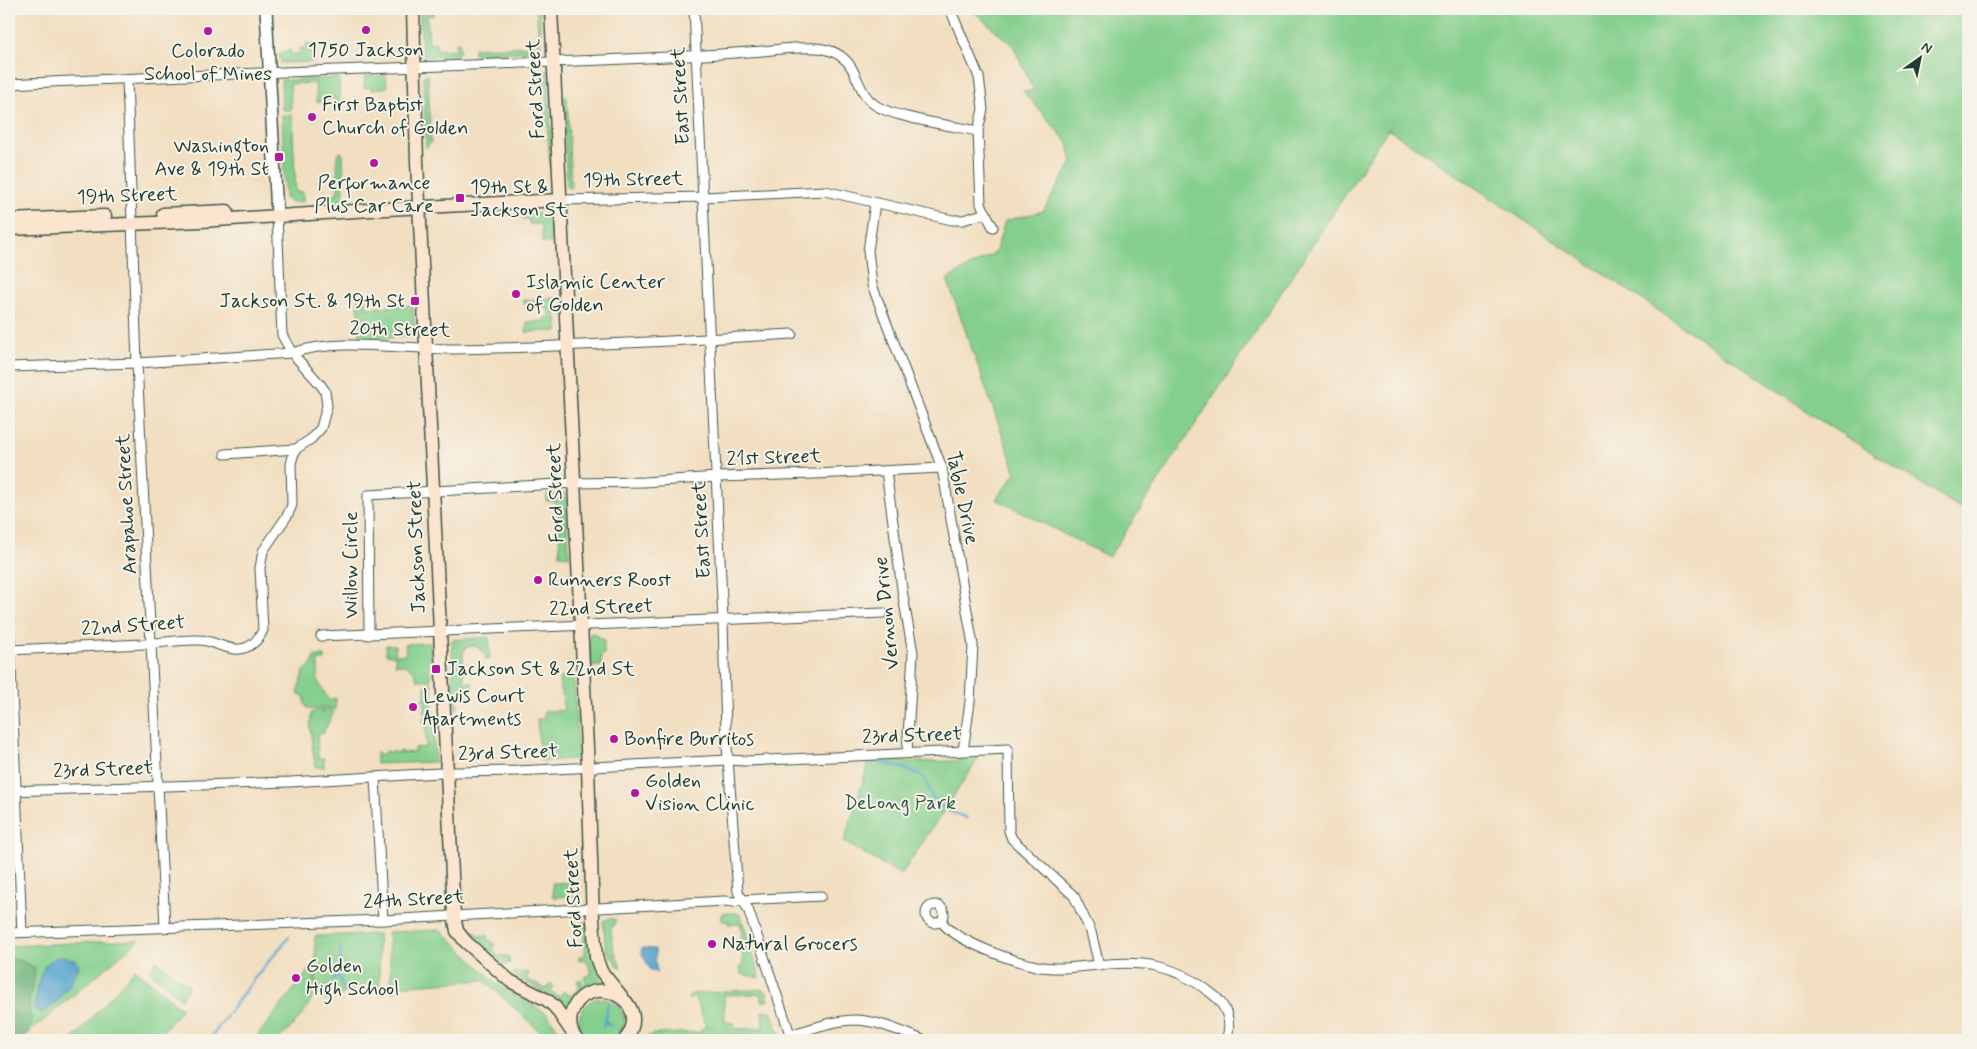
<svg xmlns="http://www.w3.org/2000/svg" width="1977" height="1049" viewBox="0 0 1977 1049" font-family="Mynerve,sans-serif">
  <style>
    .green { fill: #84cf8c; stroke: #528660 }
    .forest { fill: #6bb278; stroke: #457856 }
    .water { fill: #55a3cf; stroke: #3a7082 }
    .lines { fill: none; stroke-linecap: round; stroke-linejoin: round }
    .stream { stroke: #55a3cf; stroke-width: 2.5 }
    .minor-casing { stroke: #3f5549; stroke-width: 11 }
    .tertiary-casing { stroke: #3f5549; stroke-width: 14 }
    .secondary-casing { stroke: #3f5549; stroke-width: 15 }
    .minor { stroke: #fff; stroke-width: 9 }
    .tertiary { stroke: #fff; stroke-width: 11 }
    .secondary { stroke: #fce5cf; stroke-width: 12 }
    .poi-dot { fill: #b5179e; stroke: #f7f3e8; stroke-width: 2 }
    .labels { text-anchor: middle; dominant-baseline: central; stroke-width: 4; stroke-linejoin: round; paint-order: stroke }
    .poi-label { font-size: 20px; fill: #1f3d34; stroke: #f7f3e8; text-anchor: start }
    .street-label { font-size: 20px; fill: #1f3d34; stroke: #f7f3e8 }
    .park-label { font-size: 20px; fill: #335a46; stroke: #f7f3e8 }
  </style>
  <rect width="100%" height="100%" fill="#f7f3e8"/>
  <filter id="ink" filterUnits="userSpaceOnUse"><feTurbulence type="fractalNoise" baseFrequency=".02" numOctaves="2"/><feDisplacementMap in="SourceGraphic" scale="10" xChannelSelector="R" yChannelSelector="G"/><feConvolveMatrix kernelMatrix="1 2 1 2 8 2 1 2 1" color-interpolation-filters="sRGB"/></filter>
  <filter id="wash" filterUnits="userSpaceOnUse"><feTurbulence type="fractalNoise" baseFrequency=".0096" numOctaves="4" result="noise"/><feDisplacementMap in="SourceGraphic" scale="20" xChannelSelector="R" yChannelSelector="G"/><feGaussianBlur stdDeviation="1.12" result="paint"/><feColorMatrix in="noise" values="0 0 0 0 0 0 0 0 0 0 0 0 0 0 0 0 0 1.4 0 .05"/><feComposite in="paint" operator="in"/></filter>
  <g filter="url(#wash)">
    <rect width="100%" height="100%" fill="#f2dec0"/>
    <g class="green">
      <polygon points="536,9 540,9 540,51 474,54 474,48 537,46 539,42"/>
      <polygon points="971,9 1968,9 1968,513 1805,411 1805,409 1388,129 1109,557 996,499 1016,473 947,279 995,253 1005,221 1043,211 1072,162 1068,143 1023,91 1034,91 1013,46"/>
      <polygon points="423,12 434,12 434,15 427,16 429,43 436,43 437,50 456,49 456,42 459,42 460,51 457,55 427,57 422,52 420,18 420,14"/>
      <polygon points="306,43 313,46 314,62 281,63 279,55 290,49 290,54 299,54 300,48 306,48"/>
      <polygon points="546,71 548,71 553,166 550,167 544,73"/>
      <polygon points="425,75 428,75 431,142 426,148 423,78"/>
      <polygon points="365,76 386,76 387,87 372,90 371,87 364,88"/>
      <polygon points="337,78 339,80 340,105 335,105 334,98 331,99 330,101 317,102 315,83 290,84 291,110 282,110 281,80"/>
      <polygon points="567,96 571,188 567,188 563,98"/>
      <polygon points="282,115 292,115 296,192 303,192 303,202 290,202 285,198"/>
      <polygon points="341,152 343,155 344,200 322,201 322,195 338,193 337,154"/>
      <polygon points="550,213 553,217 554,232 551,233 551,243 542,243 541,224 529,224 529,219 523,219 522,214"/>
      <polygon points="556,298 557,314 549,315 548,309 545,307 533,307 533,303 523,304 523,300"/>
      <polygon points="358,300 366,300 367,308 413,305 415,337 360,339"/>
      <polygon points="557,317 558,331 526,332 527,322 545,321 545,318"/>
      <polygon points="547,493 563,493 566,495 569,556 560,555 558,509 556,509 556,502 546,501"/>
      <polygon points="591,633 593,633 604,640 604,654 601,655 601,666 591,667 589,636"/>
      <polygon points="489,637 490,659 485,660 485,654 476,646 466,647 463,653 464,682 472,682 473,688 467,688 467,695 458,695 458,709 456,709 453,693 452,640"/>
      <path d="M430,643L431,666L429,667L431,680H417C415,668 407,664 395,664V656L386,654V645H395L396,655L406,654L405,644Z"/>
      <path d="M315,656H325V660H318V681L329,701L336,698L335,710L324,706C318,708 308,714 305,704C304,702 305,699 304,696L298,693C298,684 303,679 304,671L312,664Z"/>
      <polygon points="574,677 578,755 575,759 540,761 537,719 544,719 544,711 565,710 563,706 562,691 560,691 559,678"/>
      <polygon points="429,683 432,683 435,762 376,764 376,752 377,754 385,754 385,751 399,753 399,751 401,751 402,753 414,752 414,748 426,747 426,723 423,722 423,719 426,718 425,711 423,711 425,709 425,701 422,701 422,699 425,698 425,686 429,685"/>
      <polygon points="323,708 322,714 325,708 334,712 323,733 317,734 318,758 324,758 324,767 315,767 310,728 311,713"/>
      <path d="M870,758C906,763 943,763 979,758L901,875L844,842Z"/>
      <polygon points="578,882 579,896 553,897 552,883"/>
      <polygon points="722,913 737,913 741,915 760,978 741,974 740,966 743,965 741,924 728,924 728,921 722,921"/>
      <polygon points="611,918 616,920 611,930 614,949 621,967 618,966 606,949 603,921"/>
      <polygon points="584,922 589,923 602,982 564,1008 551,997 513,975 515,972 529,973 526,979 547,989 550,983 554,986 551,992 560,997 563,991 571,996 580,987 577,981 581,979 584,985 587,983 584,977 592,974 586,959 579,960 579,956 585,956 583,927 576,927 576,925 582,925"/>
      <path d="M462,926H467L480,936L487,935L488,940L494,943V947H491V949H494L497,956H508L510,963C507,964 502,965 499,963C491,959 466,933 462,926Z"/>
      <polygon points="441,930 497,984 547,1014 558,1029 562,1040 549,1040 484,980 396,986 396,992 392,992 388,932"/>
      <polygon points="378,934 380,993 376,993 375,988 354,990 326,1000 318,997 316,991 315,936"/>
      <polygon points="139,940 20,1040 9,1040 9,946"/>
      <polygon points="156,960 189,986 181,999 150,971"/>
      <path d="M313,965C314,974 316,984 314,992C310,1007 289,1035 274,1040C269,1042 260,1040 254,1040Z"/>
      <polygon points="135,969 182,1009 155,1040 72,1040"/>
      <polygon points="762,989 767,992 769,1001 762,1001 762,994 724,995 725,1022 734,1023 735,1029 763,1028 762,1011 771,1011 782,1040 646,1040 645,1037 654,1034 702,1032 701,1029 707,1026 694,997 688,1000 691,994"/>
      <path d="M598,998C622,999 635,1025 614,1040H588C571,1027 579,1004 598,998Z"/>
    </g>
    <path class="forest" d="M9,959L18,960L34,967C36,978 32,985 30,996C27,1006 31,1014 32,1024L26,1033L9,1040Z"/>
    <g class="water">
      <polygon points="642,948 655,949 656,968 658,972 651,971 641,952"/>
      <path d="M64,956L77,961L79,966C70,985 60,1004 41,1013L35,1009C37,988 38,958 64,956Z"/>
    </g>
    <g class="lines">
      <g class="stream">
        <path d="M858,760C874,760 909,767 923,777C928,782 928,789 931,795C937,807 955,814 967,818"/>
        <polyline points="804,763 820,762"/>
        <polyline points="739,765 746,765"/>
        <polyline points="754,765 780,764"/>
        <polyline points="336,973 340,979 344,992"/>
        <polyline points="334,980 341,957 340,946"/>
        <polyline points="606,1022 611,1026"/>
        <path d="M603,1027C607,1020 606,1012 608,1004"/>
        <polyline points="209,1040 253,980 289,937"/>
      </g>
    </g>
  </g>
  <g filter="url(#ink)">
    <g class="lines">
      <defs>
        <g id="minor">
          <polyline points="694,9 723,621 726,733 738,892 748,909 792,1040"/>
          <polyline points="950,9 979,77 983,109 978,131 981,204 993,227"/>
          <polyline points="127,79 137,363 165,926"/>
          <path d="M9,84C207,74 404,68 602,60C651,58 699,56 748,52C769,51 804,45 823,49C861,56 852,89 875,105C895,118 953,126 978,131"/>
          <polyline points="562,200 704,197 825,191 952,220 963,220 986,213"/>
          <polyline points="875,203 868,251 872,285 942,468 973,645 970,702 963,751"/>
          <path d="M9,367L137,363L292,353C340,337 404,350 454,349C567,347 680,341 792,334"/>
          <polyline points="225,454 296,449"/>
          <polyline points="886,471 903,596 913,653 907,753"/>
          <polyline points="9,619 22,932"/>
          <polyline points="369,635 368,495 574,483 644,482 717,477 815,474 942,468"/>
          <polyline points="321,636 883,613"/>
          <path d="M9,650L144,644C163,643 180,639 199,640C213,640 227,651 240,649C251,648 259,639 263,630L260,568L263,551L287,516L292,505L291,464L293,456L296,449L311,439L321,428L327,406L325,391L320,384L292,353L282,335L277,215"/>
          <polyline points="375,778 383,920"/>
          <polyline points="9,791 290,782 456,772 517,771 728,760 746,761 1008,749 1009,831 1012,839 1074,896 1091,932 1099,965"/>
          <circle cx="935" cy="914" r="9"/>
          <path d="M941,921C955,941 1012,961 1036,966C1055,970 1077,967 1097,965C1142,960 1174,964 1211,993C1226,1004 1233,1023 1226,1040"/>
          <polyline points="9,933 383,920 724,901 734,902 742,900 821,896"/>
          <path d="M790,1035C811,1029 834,1020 856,1020C879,1021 902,1032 923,1040"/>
        </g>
        <polyline id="tertiary" points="266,9 277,215"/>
        <g id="secondary">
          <polyline points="413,9 417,162 454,915 457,931 466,942 510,981 547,1000 555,1007 570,1029"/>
          <polyline points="551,9 588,768 593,920 596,957 601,971 622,997"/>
          <polyline points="163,214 227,211"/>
          <polyline points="9,220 105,216"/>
          <polyline points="9,229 201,221 386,209 562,200"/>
          <path d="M577,1040C571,1033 569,1024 571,1015C584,967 657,999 625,1040"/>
        </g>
      </defs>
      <use href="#minor" class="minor-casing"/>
      <use href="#tertiary" class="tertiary-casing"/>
      <use href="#secondary" class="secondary-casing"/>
      <use href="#minor" class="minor"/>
      <use href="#tertiary" class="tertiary"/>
      <use href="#secondary" class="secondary"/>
    </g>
  </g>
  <g class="poi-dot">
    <circle cx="366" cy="30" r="5"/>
    <circle cx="208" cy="31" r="5"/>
    <circle cx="312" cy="117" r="5"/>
    <rect x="274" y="152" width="10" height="10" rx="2.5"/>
    <circle cx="374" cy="163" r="5"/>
    <rect x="455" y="193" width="10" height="10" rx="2.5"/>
    <circle cx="516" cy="294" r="5"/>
    <rect x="410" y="296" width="10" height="10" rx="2.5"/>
    <circle cx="538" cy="580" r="5"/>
    <rect x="431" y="664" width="10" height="10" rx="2.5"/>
    <circle cx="413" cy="707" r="5"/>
    <circle cx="614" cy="739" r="5"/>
    <circle cx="635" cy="793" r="5"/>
    <circle cx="712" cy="944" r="5"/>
    <circle cx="296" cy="978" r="5"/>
  </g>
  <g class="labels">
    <g class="poi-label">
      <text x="366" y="50" text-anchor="middle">1750 Jackson</text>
      <text x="208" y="51" text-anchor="middle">Colorado<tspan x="208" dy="23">School of Mines</tspan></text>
      <text x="322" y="105">First Baptist<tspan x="322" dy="23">Church of Golden</tspan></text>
      <text x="269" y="146" text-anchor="end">Washington<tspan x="269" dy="23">Ave &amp; 19th St</tspan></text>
      <text x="374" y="183" text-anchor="middle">Performance<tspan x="374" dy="23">Plus Car Care</tspan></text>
      <text x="470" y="187">19th St &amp;<tspan x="470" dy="23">Jackson St</tspan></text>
      <text x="526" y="282">Islamic Center<tspan x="526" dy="23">of Golden</tspan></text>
      <text x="405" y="301" text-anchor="end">Jackson St. &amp; 19th St</text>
      <text x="548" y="580">Runners Roost</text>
      <text x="446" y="669">Jackson St &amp; 22nd St</text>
      <text x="423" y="696">Lewis Court<tspan x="423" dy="23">Apartments</tspan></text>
      <text x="624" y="739">Bonfire Burritos</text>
      <text x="645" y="781">Golden<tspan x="645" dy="23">Vision Clinic</tspan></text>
      <text x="722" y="944">Natural Grocers</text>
      <text x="306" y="966">Golden<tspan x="306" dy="23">High School</tspan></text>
    </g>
    <g class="street-label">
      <text transform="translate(536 89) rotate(-93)">Ford Street</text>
      <text transform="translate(681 96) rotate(-93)">East Street</text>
      <text transform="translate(633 180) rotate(-1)">19th Street</text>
      <text transform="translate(127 196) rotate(-2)">19th Street</text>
      <text transform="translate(400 330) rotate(1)">20th Street</text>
      <text transform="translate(774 458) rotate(-2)">21st Street</text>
      <text transform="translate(556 493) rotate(-92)">Ford Street</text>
      <text transform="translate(962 498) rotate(78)">Table Drive</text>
      <text transform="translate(127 504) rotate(-93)">Arapahoe Street</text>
      <text transform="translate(702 530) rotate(-93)">East Street</text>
      <text transform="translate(417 547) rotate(-92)">Jackson Street</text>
      <text transform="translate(351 565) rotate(-90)">Willow Circle</text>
      <text transform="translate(601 608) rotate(-2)">22nd Street</text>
      <text transform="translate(887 613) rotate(-96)">Vernon Drive</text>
      <text transform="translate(133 626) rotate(-4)">22nd Street</text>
      <text transform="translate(912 736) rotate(-2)">23rd Street</text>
      <text transform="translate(508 753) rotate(-2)">23rd Street</text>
      <text transform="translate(103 770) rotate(-2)">23rd Street</text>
      <text transform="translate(574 898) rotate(-93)">Ford Street</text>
      <text transform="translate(414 900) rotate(-3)">24th Street</text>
    </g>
    <g class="park-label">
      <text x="900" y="803">DeLong Park</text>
    </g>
  </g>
  <rect width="1977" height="1049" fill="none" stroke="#f7f3e8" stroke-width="30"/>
  <g transform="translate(1920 58) rotate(33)" stroke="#f7f3e8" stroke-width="4" paint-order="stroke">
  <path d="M0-4L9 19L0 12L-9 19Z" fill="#1f3d34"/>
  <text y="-8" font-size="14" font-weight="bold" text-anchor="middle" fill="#1f3d34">N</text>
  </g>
</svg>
